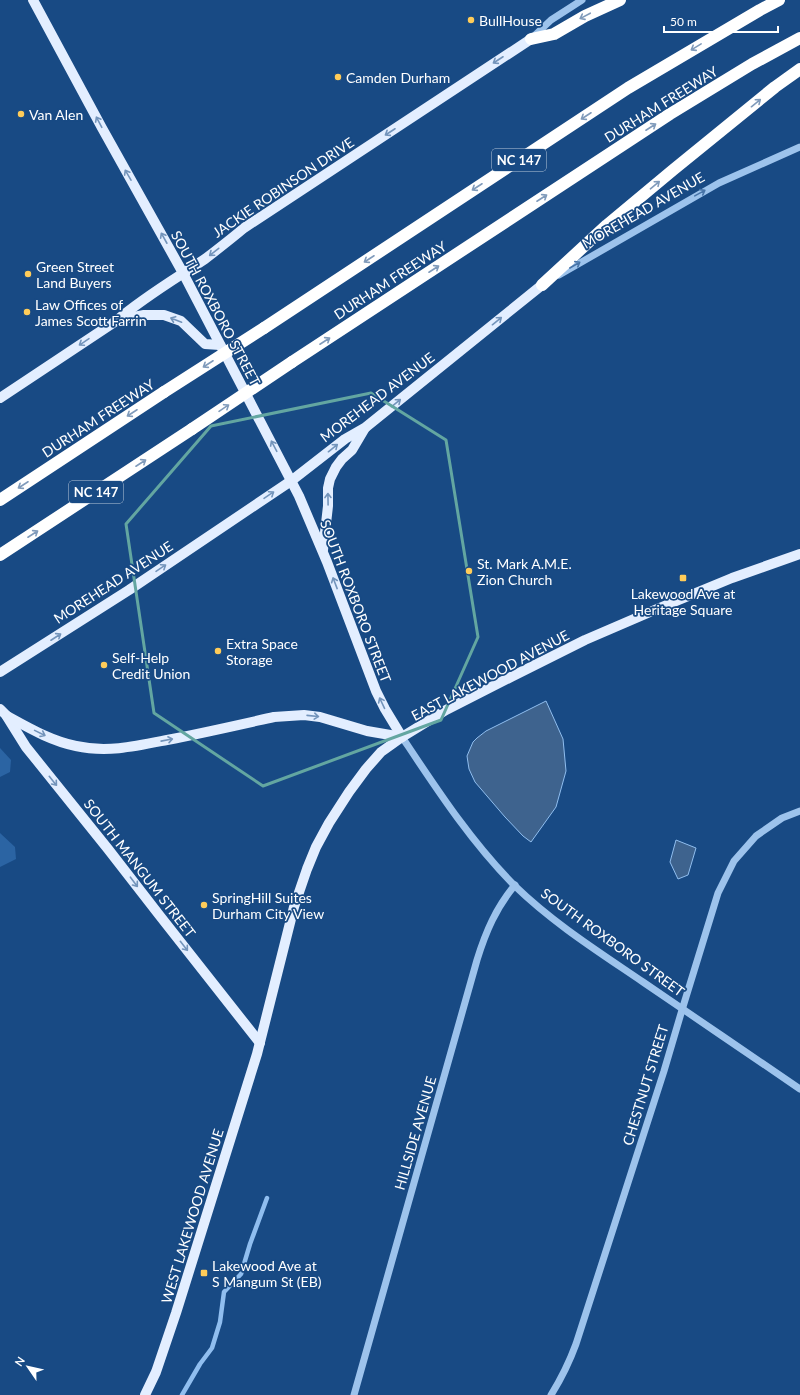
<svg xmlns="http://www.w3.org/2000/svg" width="800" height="1395" viewBox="0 0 800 1395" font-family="Lato,sans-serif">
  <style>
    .green { fill: #2b64a3 }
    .water { fill: #3e638e; stroke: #90beef }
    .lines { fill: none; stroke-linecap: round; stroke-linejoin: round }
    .stream { stroke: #90beef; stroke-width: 4.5 }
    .minor { stroke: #9dc3ec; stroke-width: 7 }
    .major { stroke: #e3eeff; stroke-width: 10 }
    .highway { stroke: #fff; stroke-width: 12 }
    .highway-bridge { stroke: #fff; stroke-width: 12 }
    .oneway { stroke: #809bbb }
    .oneway2 { stroke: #7394bb }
    .oneway3 { stroke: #4774a8 }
    .marked { fill: none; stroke: #63a6a1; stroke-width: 3; stroke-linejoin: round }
    .poi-dot { fill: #ffcc59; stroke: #184a84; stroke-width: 1.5 }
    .labels { text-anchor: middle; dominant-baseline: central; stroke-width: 3.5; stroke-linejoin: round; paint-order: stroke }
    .shield { fill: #184a84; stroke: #bac9da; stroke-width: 1 }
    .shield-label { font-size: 13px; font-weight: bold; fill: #fff }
    .poi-label { font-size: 14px; fill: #fff; stroke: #184a84; text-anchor: start }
    .street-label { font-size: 14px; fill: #fff; stroke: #184a84 }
  </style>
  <rect width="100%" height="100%" fill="#184a84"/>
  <g class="green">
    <polygon points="0,748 11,760 10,772 0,777"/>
    <polygon points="0,833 15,847 16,859 0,867"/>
  </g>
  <g class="water">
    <polygon points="546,701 563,739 566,771 556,807 531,842 523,836 505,817 475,782 469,769 467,756 473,742 477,738 486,731"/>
    <polygon points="676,840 696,848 688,875 678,879 670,862"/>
  </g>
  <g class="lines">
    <polyline class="stream" points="182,1395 200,1364 212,1348 220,1322 224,1292 241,1274 250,1244 267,1198"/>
    <g class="minor">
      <polyline points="533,37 551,20 582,0"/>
      <polyline points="559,275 719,183 800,147"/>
      <path d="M402,737C436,788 471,842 515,886C553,923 599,952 643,982C695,1018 748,1053 800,1089"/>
      <path d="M354,1395L477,960C486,931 496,908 515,885"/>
      <path d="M551,1395C561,1379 569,1363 576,1344L664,1071L682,1010L718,893L734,861L756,836L782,818L800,811"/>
    </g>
    <g class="major">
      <polyline points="33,0 102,128 183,273 299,496 327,562 376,691 385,709 402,737"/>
      <polyline points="118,320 144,315 164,315 181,321 205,344 220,345"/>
      <path d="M0,398L116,321C144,297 175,279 205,259C218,249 231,239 244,228L531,39"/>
      <polyline points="323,550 328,506 328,488 330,479 336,467 342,459 352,450 365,428"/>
      <polyline points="0,672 129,590 291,481 345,439 366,427 542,285"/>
      <polyline points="0,709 6,715 26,747 108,849 160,916 260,1043"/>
      <path d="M7,716C29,728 51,741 76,746C107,753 137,746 167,740C203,733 238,725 274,717L304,715L320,717L367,731L402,737"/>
      <polyline points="145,1395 156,1372 176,1313 257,1054 294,907 307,869 316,847 329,823 349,792 366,769 381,752 402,737 446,710 511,677 585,640 657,609 732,578 800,554"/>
    </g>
    <g class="highway">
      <polyline points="531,39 554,34 585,16 620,0"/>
      <polyline points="542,285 607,225 673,170 775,87 800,69"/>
      <polyline points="264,328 628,88 760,10 779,0"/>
      <polyline points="292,362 670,114 752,64 800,38"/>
      <polyline points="0,500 164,392"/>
      <polyline points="0,555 192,429"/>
    </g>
    <g class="highway-bridge">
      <polyline points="164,392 264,328"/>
      <polyline points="192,429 292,362"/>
    </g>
  </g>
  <defs><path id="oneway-shaft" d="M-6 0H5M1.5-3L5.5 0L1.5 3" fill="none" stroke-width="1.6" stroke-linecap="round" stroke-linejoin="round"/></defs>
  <g class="oneway">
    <use href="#oneway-shaft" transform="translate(585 16) rotate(152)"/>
    <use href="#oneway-shaft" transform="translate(696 47) rotate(149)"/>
    <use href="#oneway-shaft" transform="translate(756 103) rotate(-39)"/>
    <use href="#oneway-shaft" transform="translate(586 116) rotate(147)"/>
    <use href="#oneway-shaft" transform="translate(651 127) rotate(-33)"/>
    <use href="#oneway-shaft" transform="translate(655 185) rotate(-40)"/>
    <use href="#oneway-shaft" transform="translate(477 187) rotate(147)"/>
    <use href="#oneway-shaft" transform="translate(542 198) rotate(-33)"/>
    <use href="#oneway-shaft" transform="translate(369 259) rotate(147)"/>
    <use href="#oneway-shaft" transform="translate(434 269) rotate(-33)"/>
    <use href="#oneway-shaft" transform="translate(325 341) rotate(-33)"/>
    <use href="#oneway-shaft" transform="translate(208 364) rotate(147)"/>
    <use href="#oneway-shaft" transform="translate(224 408) rotate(-34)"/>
    <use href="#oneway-shaft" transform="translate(132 413) rotate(147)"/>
    <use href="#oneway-shaft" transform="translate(141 463) rotate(-33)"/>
    <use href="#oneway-shaft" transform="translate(23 485) rotate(147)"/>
    <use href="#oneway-shaft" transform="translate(33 534) rotate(-33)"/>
  </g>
  <g class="oneway2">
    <use href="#oneway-shaft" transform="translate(498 60) rotate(147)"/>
    <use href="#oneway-shaft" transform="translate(99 122) rotate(-118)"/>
    <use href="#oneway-shaft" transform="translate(390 132) rotate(147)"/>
    <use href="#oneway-shaft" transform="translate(128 175) rotate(-120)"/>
    <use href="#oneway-shaft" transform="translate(164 238) rotate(-119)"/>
    <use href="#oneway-shaft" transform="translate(214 252) rotate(142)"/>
    <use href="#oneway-shaft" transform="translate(176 320) rotate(-159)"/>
    <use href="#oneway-shaft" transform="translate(497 321) rotate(-39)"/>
    <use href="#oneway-shaft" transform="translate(84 342) rotate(146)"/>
    <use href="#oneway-shaft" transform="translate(396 403) rotate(-39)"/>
    <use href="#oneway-shaft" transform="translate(274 446) rotate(-118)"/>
    <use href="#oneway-shaft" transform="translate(333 448) rotate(-39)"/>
    <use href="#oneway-shaft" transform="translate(269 495) rotate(-34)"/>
    <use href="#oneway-shaft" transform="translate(328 499) rotate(-91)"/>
    <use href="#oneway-shaft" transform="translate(161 568) rotate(-34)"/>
    <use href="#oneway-shaft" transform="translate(335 583) rotate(-111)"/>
    <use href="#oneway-shaft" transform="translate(56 637) rotate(-33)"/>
    <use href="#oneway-shaft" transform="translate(382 703) rotate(-115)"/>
    <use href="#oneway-shaft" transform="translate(313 716) rotate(6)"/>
    <use href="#oneway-shaft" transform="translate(40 733) rotate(26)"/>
    <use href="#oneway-shaft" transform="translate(167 740) rotate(-11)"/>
    <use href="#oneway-shaft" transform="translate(53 781) rotate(51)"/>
    <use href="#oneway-shaft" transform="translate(134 882) rotate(53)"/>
    <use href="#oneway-shaft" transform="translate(184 946) rotate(52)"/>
  </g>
  <g class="oneway3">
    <use href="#oneway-shaft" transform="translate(700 193) rotate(-29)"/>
    <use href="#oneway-shaft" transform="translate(575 265) rotate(-30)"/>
  </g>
  <path class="marked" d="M371,393L446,440L478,637L441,720L263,786L154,713L126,524L211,426Z"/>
  <g class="poi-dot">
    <circle cx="471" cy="20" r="4"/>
    <circle cx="338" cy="77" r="4"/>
    <circle cx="21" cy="114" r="4"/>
    <circle cx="28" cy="274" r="4"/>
    <circle cx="27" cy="312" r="4"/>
    <circle cx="469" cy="571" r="4"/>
    <rect x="679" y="574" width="8" height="8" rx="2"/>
    <circle cx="218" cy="651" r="4"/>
    <circle cx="104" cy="665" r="4"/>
    <circle cx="204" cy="905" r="4"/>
    <rect x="200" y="1269" width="8" height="8" rx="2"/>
  </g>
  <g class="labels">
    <g class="shield">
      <rect x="492" y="149" width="54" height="22" rx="3"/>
      <rect x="69" y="481" width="54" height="22" rx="3"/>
    </g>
    <g class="shield-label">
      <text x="519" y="160">NC 147</text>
      <text x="96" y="492">NC 147</text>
    </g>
    <g class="poi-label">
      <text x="479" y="20">BullHouse</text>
      <text x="346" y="77">Camden Durham</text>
      <text x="29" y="114">Van Alen</text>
      <text x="36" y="266">Green Street<tspan x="36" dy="16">Land Buyers</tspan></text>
      <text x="35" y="304">Law Offices of<tspan x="35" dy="16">James Scott Farrin</tspan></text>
      <text x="477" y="563">St. Mark A.M.E.<tspan x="477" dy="16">Zion Church</tspan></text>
      <text x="683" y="593" text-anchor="middle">Lakewood Ave at<tspan x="683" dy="16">Heritage Square</tspan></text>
      <text x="226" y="643">Extra Space<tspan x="226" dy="16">Storage</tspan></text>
      <text x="112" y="657">Self-Help<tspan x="112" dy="16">Credit Union</tspan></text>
      <text x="212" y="897">SpringHill Suites<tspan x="212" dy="16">Durham City View</tspan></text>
      <text x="212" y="1265">Lakewood Ave at<tspan x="212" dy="16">S Mangum St (EB)</tspan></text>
    </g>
    <g class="street-label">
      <text transform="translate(661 104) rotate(-32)">DURHAM FREEWAY</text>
      <text transform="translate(283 187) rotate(-34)">JACKIE ROBINSON DRIVE</text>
      <text transform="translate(643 210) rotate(-30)">MOREHEAD AVENUE</text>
      <text transform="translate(390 280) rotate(-33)">DURHAM FREEWAY</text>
      <text transform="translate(216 308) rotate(62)">SOUTH ROXBORO STREET</text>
      <text transform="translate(377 397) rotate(-37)">MOREHEAD AVENUE</text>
      <text transform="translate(98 418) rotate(-33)">DURHAM FREEWAY</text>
      <text transform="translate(113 582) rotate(-33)">MOREHEAD AVENUE</text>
      <text transform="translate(356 601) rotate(69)">SOUTH ROXBORO STREET</text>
      <text transform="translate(490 675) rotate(-28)">EAST LAKEWOOD AVENUE</text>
      <text transform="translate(140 868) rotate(52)">SOUTH MANGUM STREET</text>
      <text transform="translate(613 942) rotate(36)">SOUTH ROXBORO STREET</text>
      <text transform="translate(645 1085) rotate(-73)">CHESTNUT STREET</text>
      <text transform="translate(415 1133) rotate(-74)">HILLSIDE AVENUE</text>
      <text transform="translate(192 1216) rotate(-73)">WEST LAKEWOOD AVENUE</text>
    </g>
  </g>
  <g transform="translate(28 1367) rotate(304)" stroke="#184a84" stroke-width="3" paint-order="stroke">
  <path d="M0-3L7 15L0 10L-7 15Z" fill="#ffffff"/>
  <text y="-6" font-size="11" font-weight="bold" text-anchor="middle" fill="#ffffff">N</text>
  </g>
  <path d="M664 26v6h114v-6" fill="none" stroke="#ffffff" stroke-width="2"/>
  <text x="670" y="26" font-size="12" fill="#ffffff" stroke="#184a84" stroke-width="3" paint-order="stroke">50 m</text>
</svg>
